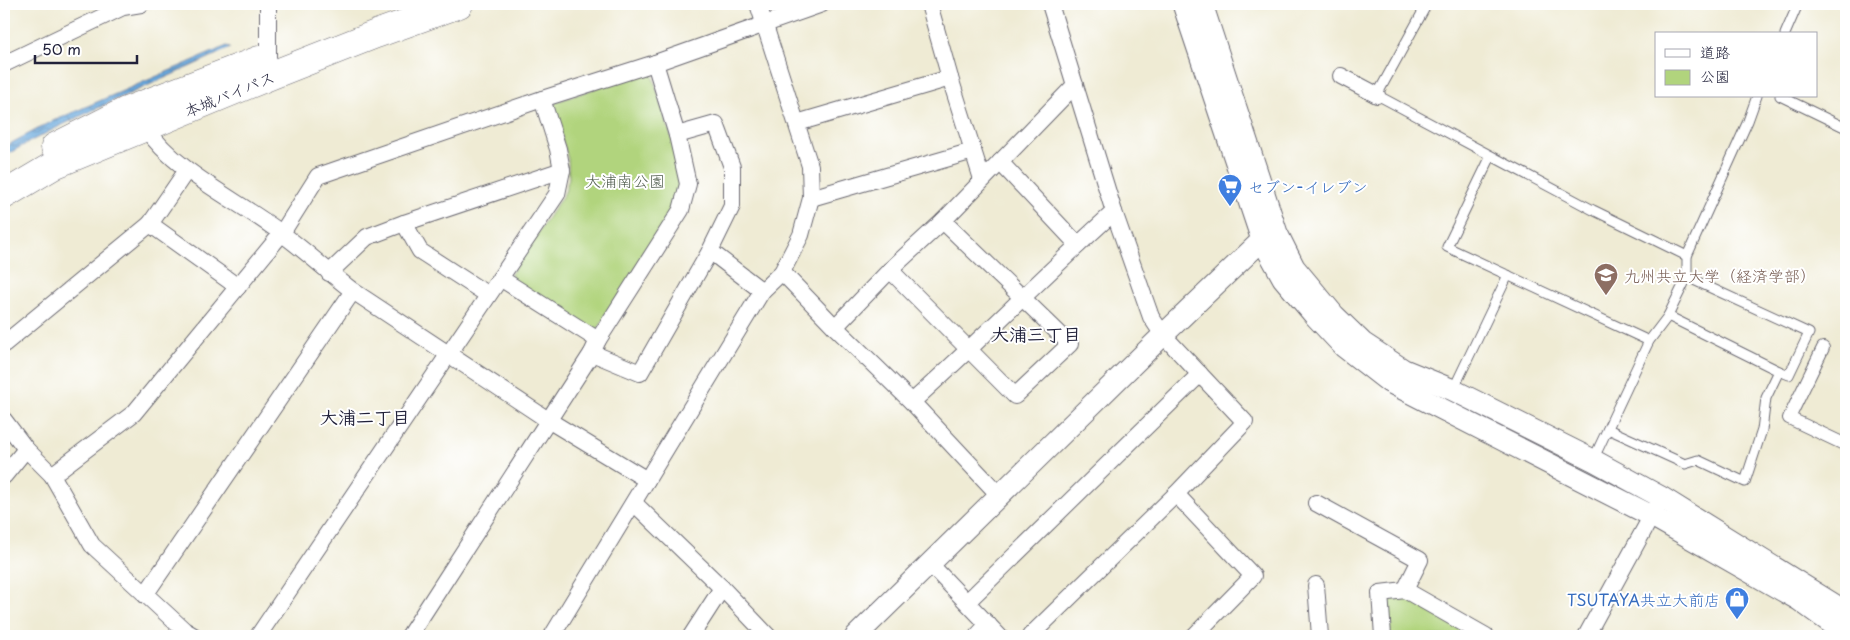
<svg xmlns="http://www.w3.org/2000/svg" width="1850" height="640" viewBox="0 0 1850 640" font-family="'Playpen Sans','Klee One',sans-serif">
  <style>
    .park { fill: #b1d47d; stroke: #6a7b5c }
    .water { fill: url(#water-waves); stroke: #46658c }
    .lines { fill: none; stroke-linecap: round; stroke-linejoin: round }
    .service-casing { stroke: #6a6871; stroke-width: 11 }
    .pedestrian-casing { stroke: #6a6871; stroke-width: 14 }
    .minor-casing { stroke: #6a6871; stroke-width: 18 }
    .tertiary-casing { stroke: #6a6871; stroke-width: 23 }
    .trunk-casing { stroke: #6a6871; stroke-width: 29 }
    .service { stroke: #fff; stroke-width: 9 }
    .pedestrian { stroke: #fff; stroke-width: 12 }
    .minor { stroke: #fff; stroke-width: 16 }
    .tertiary { stroke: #fff; stroke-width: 21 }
    .trunk { stroke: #fff; stroke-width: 28 }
    .labels { text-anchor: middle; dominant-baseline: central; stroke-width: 4; stroke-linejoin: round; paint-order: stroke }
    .street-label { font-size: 16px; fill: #22223b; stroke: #fff }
    .park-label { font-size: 16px; fill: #546052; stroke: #fff }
    .shop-label { font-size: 16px; fill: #366cbe; stroke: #fff; text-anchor: start }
    .education-label { font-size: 16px; fill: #785e54; stroke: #fff; text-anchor: start }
    .neighbourhood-label { font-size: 18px; font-weight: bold; fill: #22223b; stroke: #fff }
  </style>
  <defs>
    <pattern id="water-waves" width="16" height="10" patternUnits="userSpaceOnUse" patternTransform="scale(1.25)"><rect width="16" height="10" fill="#69a8dc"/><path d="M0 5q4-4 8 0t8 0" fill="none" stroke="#5688b4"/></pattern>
  </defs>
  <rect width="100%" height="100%" fill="#fff"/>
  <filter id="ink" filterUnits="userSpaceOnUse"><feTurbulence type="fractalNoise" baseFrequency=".02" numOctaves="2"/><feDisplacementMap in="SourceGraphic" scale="10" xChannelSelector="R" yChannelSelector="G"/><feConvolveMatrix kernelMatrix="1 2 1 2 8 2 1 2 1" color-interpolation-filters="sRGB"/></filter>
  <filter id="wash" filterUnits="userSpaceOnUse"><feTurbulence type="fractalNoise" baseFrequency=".0096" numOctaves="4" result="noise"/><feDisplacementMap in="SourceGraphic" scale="20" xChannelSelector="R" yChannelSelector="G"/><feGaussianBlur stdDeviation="1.12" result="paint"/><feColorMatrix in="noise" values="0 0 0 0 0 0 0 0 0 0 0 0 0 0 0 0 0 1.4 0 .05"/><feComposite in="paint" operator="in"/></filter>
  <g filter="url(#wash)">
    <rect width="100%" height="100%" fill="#efebd4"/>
    <g class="park">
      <polygon points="646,71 652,74 682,172 676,205 598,329 592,331 513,280 511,274 565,192 569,178 568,159 553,108 556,102"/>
      <polygon points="1403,596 1461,628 1457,636 1390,636 1388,598"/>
    </g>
    <path class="water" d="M227,46L230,48C155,84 76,114 4,156V147L53,121Z"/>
  </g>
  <g filter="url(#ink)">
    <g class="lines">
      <defs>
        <g id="service">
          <polyline points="1427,4 1377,95 1593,210 1687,256"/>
          <polyline points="1785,34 1798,4"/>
          <polyline points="1780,96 1846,128"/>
          <polyline points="1491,156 1447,247 1649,341"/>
          <polyline points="1687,277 1809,333 1789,375 1779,371"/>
          <polyline points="1453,390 1508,275"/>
          <polyline points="1608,429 1685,464 1698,460 1745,482 1762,430 1766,398 1779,371 1668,316"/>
          <polyline points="1593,460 1649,341 1668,316 1687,277 1687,256 1748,121 1757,96"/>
        </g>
        <polyline id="pedestrian" points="1823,348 1789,418 1846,445"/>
        <g id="minor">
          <polyline points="268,4 268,57 271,70"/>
          <polyline points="758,4 810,166 811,198 973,151"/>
          <polyline points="929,4 950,78 982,179"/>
          <polyline points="4,64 123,7 141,4"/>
          <polyline points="1341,76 1377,95"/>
          <polyline points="797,123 950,78"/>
          <path d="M145,127C176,173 238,200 281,233C306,251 328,272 353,291L548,420L647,480"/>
          <polyline points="1000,162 1078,245"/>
          <polyline points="404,223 420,251 488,295"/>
          <polyline points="150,224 187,170"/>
          <polyline points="710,251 762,291"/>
          <polyline points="890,270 1015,396 1070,344 943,221"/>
          <polyline points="782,272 835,327 912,402 1000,496"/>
          <polyline points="329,273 367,237 404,223 562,170"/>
          <polyline points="500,278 598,340"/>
          <polyline points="835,327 890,270 943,221 1075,85"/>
          <polyline points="4,344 150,224 238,287"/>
          <polyline points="592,353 640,373 710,251 732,206 732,167 716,124 677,135"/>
          <path d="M912,402C981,340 1045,274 1114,212L1050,4"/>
          <polyline points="4,420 26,449 52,475 92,545 184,630 194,636"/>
          <polyline points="52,475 134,413 282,233 318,176 542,99 655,63 822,4"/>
          <polyline points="4,476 26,449"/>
          <polyline points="1176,494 1253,576 1194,636"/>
          <polyline points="634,503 722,588 768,636"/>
          <polyline points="1316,503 1420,560 1405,590"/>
          <polyline points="930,564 999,636"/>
          <polyline points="1316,585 1320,636"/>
          <polyline points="145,595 353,291"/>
          <polyline points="967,602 1200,374"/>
          <polyline points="258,636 557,194 562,170 558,149 542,99"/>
          <polyline points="409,636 592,353 598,340 681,210 688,184 677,135 655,63"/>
          <polyline points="552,636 762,291 782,272 801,235 811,198"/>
          <polyline points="691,636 722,588"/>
          <polyline points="977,636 988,624"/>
          <polyline points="1030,636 1176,494 1245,422 1163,335 1151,317 1114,212"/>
          <polyline points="1383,636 1380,593 1405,590 1486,636"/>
          <polyline points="1586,636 1657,506"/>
        </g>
        <g id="tertiary">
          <polyline points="1183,4 1262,240 1283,278 1315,316 1344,347 1389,382 1652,516 1799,600 1846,634"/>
          <polyline points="1202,4 1277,233 1294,267 1334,315 1363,343 1404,370 1453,390 1593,460 1661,497 1846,612"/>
          <polyline points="856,636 1163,335 1262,240 1273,235"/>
        </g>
        <g id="trunk">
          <polyline points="55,147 126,111 259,60"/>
          <polyline points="4,195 56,164 272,75 376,34 459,4"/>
        </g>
      </defs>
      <use href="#service" class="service-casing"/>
      <use href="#pedestrian" class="pedestrian-casing"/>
      <use href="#minor" class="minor-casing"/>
      <use href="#tertiary" class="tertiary-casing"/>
      <use href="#trunk" class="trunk-casing"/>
      <use href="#service" class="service"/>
      <use href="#pedestrian" class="pedestrian"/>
      <use href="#minor" class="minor"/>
      <use href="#tertiary" class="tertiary"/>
      <use href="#trunk" class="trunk"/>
    </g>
  </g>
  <defs>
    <symbol id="supermarket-pin" viewBox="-11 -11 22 30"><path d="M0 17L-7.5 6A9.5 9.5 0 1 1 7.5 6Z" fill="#3f7fe0" stroke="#fff"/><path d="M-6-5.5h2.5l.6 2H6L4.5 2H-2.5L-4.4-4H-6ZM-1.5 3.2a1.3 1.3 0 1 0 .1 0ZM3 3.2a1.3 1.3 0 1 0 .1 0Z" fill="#fff"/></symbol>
    <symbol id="university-pin" viewBox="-11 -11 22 30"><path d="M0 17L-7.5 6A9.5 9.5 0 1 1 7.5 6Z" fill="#8d6e63" stroke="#fff"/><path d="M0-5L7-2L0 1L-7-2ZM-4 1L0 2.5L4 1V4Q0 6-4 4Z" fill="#fff"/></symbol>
    <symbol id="shop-pin" viewBox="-11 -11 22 30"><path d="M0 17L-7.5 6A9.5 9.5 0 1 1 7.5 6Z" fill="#3f7fe0" stroke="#fff"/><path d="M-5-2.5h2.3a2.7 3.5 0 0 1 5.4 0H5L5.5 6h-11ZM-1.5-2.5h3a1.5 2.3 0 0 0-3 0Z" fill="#fff"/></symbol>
  </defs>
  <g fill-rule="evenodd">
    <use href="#supermarket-pin" x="1216" y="172" width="28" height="38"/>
    <use href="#university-pin" x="1592" y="261" width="28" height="38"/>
    <use href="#shop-pin" x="1723" y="585" width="28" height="38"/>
  </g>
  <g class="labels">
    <g class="street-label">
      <text transform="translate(229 93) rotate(-22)">本城バイパス</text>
    </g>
    <g class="park-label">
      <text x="625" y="180">大浦南公園</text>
    </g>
    <g class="shop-label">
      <text x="1248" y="186">セブン-イレブン</text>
      <text x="1720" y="599" text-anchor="end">TSUTAYA共立大前店</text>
    </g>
    <g class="education-label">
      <text x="1624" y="275">九州共立大学（経済学部）</text>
    </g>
    <g class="neighbourhood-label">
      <text x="1036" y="333">大浦三丁目</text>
      <text x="365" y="416">大浦二丁目</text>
    </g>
  </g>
  <rect width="1850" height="640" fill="none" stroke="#fff" stroke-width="20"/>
  <rect x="1655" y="32" width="162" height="65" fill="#ffffff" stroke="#a7a7b1"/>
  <rect x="1665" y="49" width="25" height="8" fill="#ffffff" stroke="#a7a7b1"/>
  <text x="1700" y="58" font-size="15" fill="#22223b">道路</text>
  <rect x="1665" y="70" width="25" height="15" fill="#b1d47d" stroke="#a7a7b1"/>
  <text x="1700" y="82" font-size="15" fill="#22223b">公園</text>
  <path d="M35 55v8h102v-8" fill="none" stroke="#22223b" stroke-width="2.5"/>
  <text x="42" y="55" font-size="15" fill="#22223b" stroke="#ffffff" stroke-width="4" paint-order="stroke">50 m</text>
</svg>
